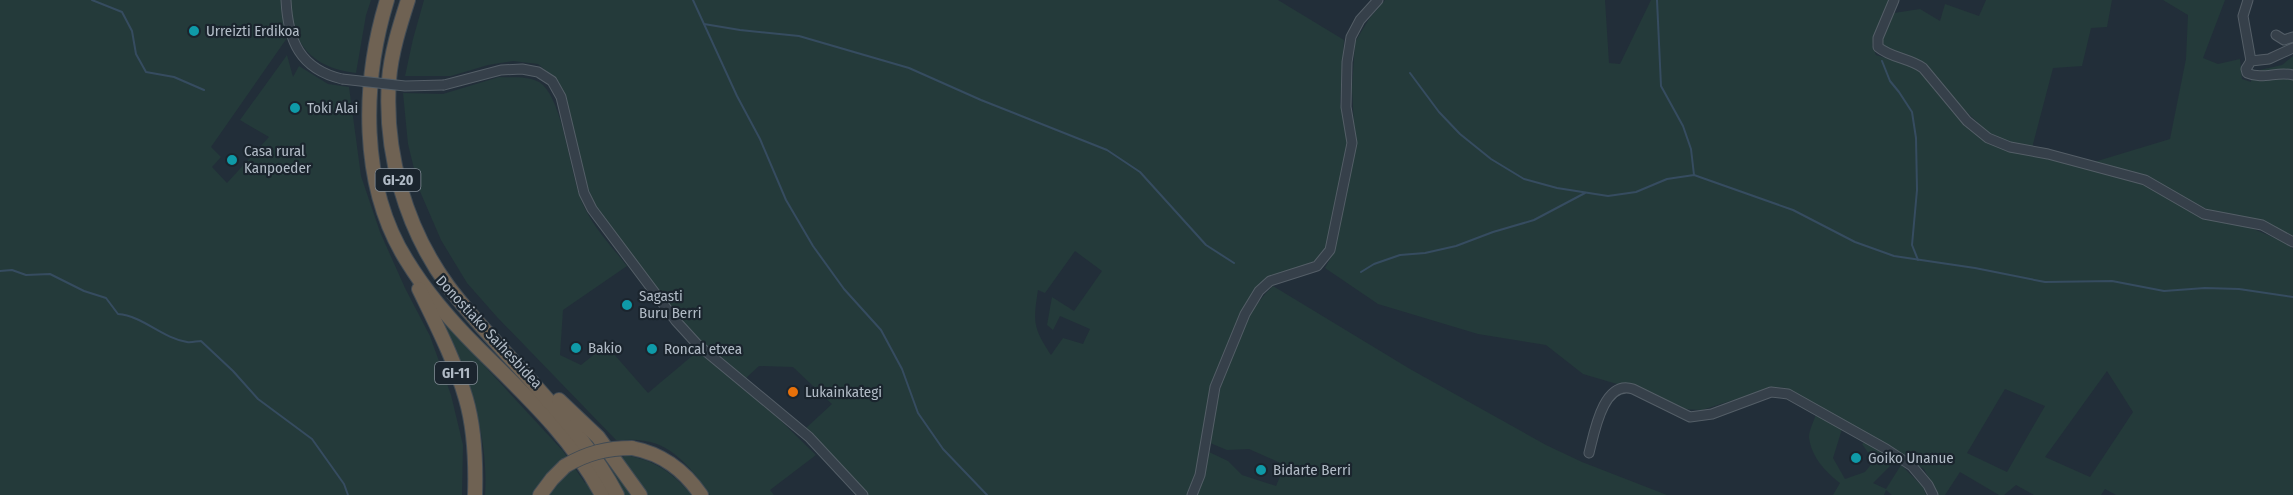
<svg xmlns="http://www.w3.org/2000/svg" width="2293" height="495" viewBox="0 0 2293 495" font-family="'Fira Sans Condensed',sans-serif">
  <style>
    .green { fill: #243a3a; fill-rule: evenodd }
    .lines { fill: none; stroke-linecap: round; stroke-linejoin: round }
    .stream { stroke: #364c60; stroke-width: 2 }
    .minor-casing { stroke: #545e67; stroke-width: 11 }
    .highway-casing { stroke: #414b54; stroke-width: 16 }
    .minor { stroke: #36404a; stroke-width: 9 }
    .highway { stroke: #6f6253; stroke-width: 14 }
    .minor-bridge-casing { stroke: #545e67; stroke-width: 11; stroke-linecap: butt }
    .highway-bridge-casing { stroke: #414b54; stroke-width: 16; stroke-linecap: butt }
    .minor-bridge { stroke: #36404a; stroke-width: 9 }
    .highway-bridge { stroke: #6f6253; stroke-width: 14 }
    .culture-dot { fill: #0f9aa8; stroke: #1b252e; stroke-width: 2 }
    .food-dot { fill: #e8710a; stroke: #1b252e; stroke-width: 2 }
    .labels { text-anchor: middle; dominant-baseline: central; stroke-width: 4.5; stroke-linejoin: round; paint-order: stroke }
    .shield { fill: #1b252e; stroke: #848e98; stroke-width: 1.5 }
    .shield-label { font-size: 14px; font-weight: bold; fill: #b1bbc6 }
    .poi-label { font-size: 15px; fill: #b1bbc6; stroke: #1b252e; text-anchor: start }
    .street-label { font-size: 15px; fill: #b1bbc6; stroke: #1b252e }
  </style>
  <rect width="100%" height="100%" fill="#222e39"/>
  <g class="green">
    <polygon points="0,0 281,0 287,38 211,147 221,157 212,167 227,183 269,137 240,120 287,55 293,77 299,66 328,84 349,87 361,176 380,232 405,288 430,336 451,395 463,445 462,495 0,495"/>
    <path d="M290,0H371L366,15L356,73C313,68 291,45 290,0Z"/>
    <path d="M424,0H1278L1344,40L1340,103L1349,141L1328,247L1316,264L1255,292L1212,392L1197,474L1189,495H867L805,429L832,404L793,367L759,366L746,378L684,327L598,213L588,188L574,131L559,82L538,64L513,61L488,65L451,76H405L413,39ZM1075,251L1102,271L1074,311L1052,297L1047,325L1053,330L1060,316L1090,329L1083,344L1063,338L1051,355C1033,327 1033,323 1038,290L1045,293Z"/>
    <path d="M1385,0H1605L1609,63L1620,64L1651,0H1889L1872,45L1876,55L1917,68L1961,120L1981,139L1999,148L2049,157L2147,186L2192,212L2214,220L2249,227L2284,242L2293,249V495H2116L2105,489L2101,495H2034L2016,485L2004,495H1999L1960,472L1945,495H1937L1924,469L1786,388L1774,387L1702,410L1680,409L1628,383L1617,384L1583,374L1546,345L1478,334L1378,304L1325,268L1335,250L1355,144L1352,88L1355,42L1369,19ZM2107,371L2133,412L2090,477L2045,457ZM2005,389L2045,406L2007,472L1967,453Z"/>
    <polygon points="1986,0 2112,0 2107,27 2091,28 2082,66 2053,68 2032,148 2003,142 1991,135 1957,103 1928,66 1916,59 1889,50 1884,46 1882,37 1894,13 1920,9 1940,21 1945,4 1979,16"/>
    <polygon points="2163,0 2225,0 2203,58 2218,64 2240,59 2242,79 2251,82 2251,72 2282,65 2293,56 2293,237 2195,205 2159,183 2094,162 2170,139 2186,59 2188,15"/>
    <path d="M499,77C513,78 532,75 543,85C562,103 570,167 579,194C588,222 609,243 627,266L563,310L560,355L581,365L606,345L648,393L698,351L777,417L816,455L770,490L774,495H710C695,473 674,445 645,441C635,439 625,440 616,440L497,317L467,283L441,240L419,189L408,144L403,93L443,94Z"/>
    <path d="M1273,286L1410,369L1546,445L1582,462L1667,495H1197L1209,452L1228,461L1242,475L1276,486L1285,465L1249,449L1227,450L1210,443C1215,396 1236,319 1273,286Z"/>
    <path d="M444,322L563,451L585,483L626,455C658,462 670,471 692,495H485C489,433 468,379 444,322Z"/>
    <path d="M1816,414L1842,429L1833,458L1845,479L1865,472L1874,461L1862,444L1866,441L1895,461L1873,483L1886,489L1901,465L1923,487L1926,495H1892L1886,490L1884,495H1833L1840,483C1826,472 1811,457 1809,437C1809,430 1814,421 1816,414Z"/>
  </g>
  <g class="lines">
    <g class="stream">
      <polyline points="92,0 122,12 132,31 136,54 146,72 174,77 204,90"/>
      <polyline points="693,0 737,96 760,139 786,200 813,246 844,289 881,330 902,369 918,413 943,449 987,495"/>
      <polyline points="1657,0 1661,86 1683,126 1691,149 1694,175"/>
      <polyline points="704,24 740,30 799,36 909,68 981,100 1107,150 1140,172 1206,245 1234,263"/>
      <polyline points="1882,61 1890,81 1899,92 1912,112 1916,138 1917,190 1912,245 1918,260"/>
      <polyline points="1410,73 1439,112 1460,134 1491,159 1524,179 1557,188 1608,196 1636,192 1667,179 1694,175 1793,210 1855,242 1894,256 1975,268 2045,282 2112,281 2164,291 2205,288 2239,289 2293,297"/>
      <path d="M0,271L12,270L26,275L50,274L84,291L106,298L118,314C143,316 162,338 187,342C191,343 197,341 201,341L233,371L258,399L312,439L344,484L348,495"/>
      <polyline points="1361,272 1374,264 1400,255 1425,253 1456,246 1493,232 1534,220 1585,193"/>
    </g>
    <defs>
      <g id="minor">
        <path d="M286,0C288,41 300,69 342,79"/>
        <path d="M1894,0L1878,38V47C1891,58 1909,58 1923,68L1967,121L1988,138L2010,147L2048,154L2145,180L2204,214L2262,225L2293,242"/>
        <polyline points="2248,0 2243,16 2251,61"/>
        <polyline points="2276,35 2284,40 2293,37"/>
        <path d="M2293,48L2269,59L2251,61L2246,69L2247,73C2263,80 2277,71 2293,75"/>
        <polyline points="444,85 501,70 522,69 538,72 552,81 561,97 584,193 592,209 676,321 697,344 809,437 863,495"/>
        <path d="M1589,453C1594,434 1603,379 1633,389L1690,417L1712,414L1771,392L1788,394L1886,449L1912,466L1928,485L1933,495"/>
        <polyline points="1192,495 1200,475 1215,387 1245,314 1259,291 1270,281 1317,266 1330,250 1352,143 1346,107 1347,62 1351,37 1360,20 1378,0"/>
      </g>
      <g id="highway">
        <path d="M387,0C362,82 359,185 407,261C426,292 450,320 476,346C522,392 571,436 602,495"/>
        <path d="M408,0C400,25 391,53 389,80C384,152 405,227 448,286C473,320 505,351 532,382C564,418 595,452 617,495"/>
        <path d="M419,289C436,324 455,361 466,399C475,430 476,463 475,495"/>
        <polyline points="559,400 598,437 640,495"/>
        <path d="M632,448C663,454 684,470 701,495"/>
        <polyline points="540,495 552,479 565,466"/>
      </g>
    </defs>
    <use href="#minor" class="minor-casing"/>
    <use href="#highway" class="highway-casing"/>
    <use href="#minor" class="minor"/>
    <use href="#highway" class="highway"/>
    <defs>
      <polyline id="minor-bridge" points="342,79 405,86 444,85"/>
      <path id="highway-bridge" d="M565,466C587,453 607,448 632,448"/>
    </defs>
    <use href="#minor-bridge" class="minor-bridge-casing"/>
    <use href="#highway-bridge" class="highway-bridge-casing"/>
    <use href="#minor-bridge" class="minor-bridge"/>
    <use href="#highway-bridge" class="highway-bridge"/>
  </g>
  <g class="culture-dot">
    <circle cx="194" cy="31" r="6"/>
    <circle cx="295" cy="108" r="6"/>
    <circle cx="232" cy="160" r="6"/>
    <circle cx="627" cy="305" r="6"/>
    <circle cx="576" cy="348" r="6"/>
    <circle cx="652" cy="349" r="6"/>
    <circle cx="1856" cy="458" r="6"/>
    <circle cx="1261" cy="470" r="6"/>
  </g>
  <circle class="food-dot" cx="793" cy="392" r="6"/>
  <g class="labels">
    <g class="shield">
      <rect x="375.5" y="169" width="45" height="22" rx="4.5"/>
      <rect x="435" y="362" width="42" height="22" rx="4.5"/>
    </g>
    <g class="shield-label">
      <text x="398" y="180">GI-20</text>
      <text x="456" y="373">GI-11</text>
    </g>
    <g class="poi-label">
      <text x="206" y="31">Urreizti Erdikoa</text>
      <text x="307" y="108">Toki Alai</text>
      <text x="244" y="151">Casa rural<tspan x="244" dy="17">Kanpoeder</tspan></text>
      <text x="639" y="296">Sagasti<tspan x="639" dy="17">Buru Berri</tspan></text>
      <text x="588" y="348">Bakio</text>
      <text x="664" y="349">Roncal etxea</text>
      <text x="805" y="392">Lukainkategi</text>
      <text x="1868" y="458">Goiko Unanue</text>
      <text x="1273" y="470">Bidarte Berri</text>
    </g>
    <g class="street-label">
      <text transform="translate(489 332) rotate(47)">Donostiako Saihesbidea</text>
    </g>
  </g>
</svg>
